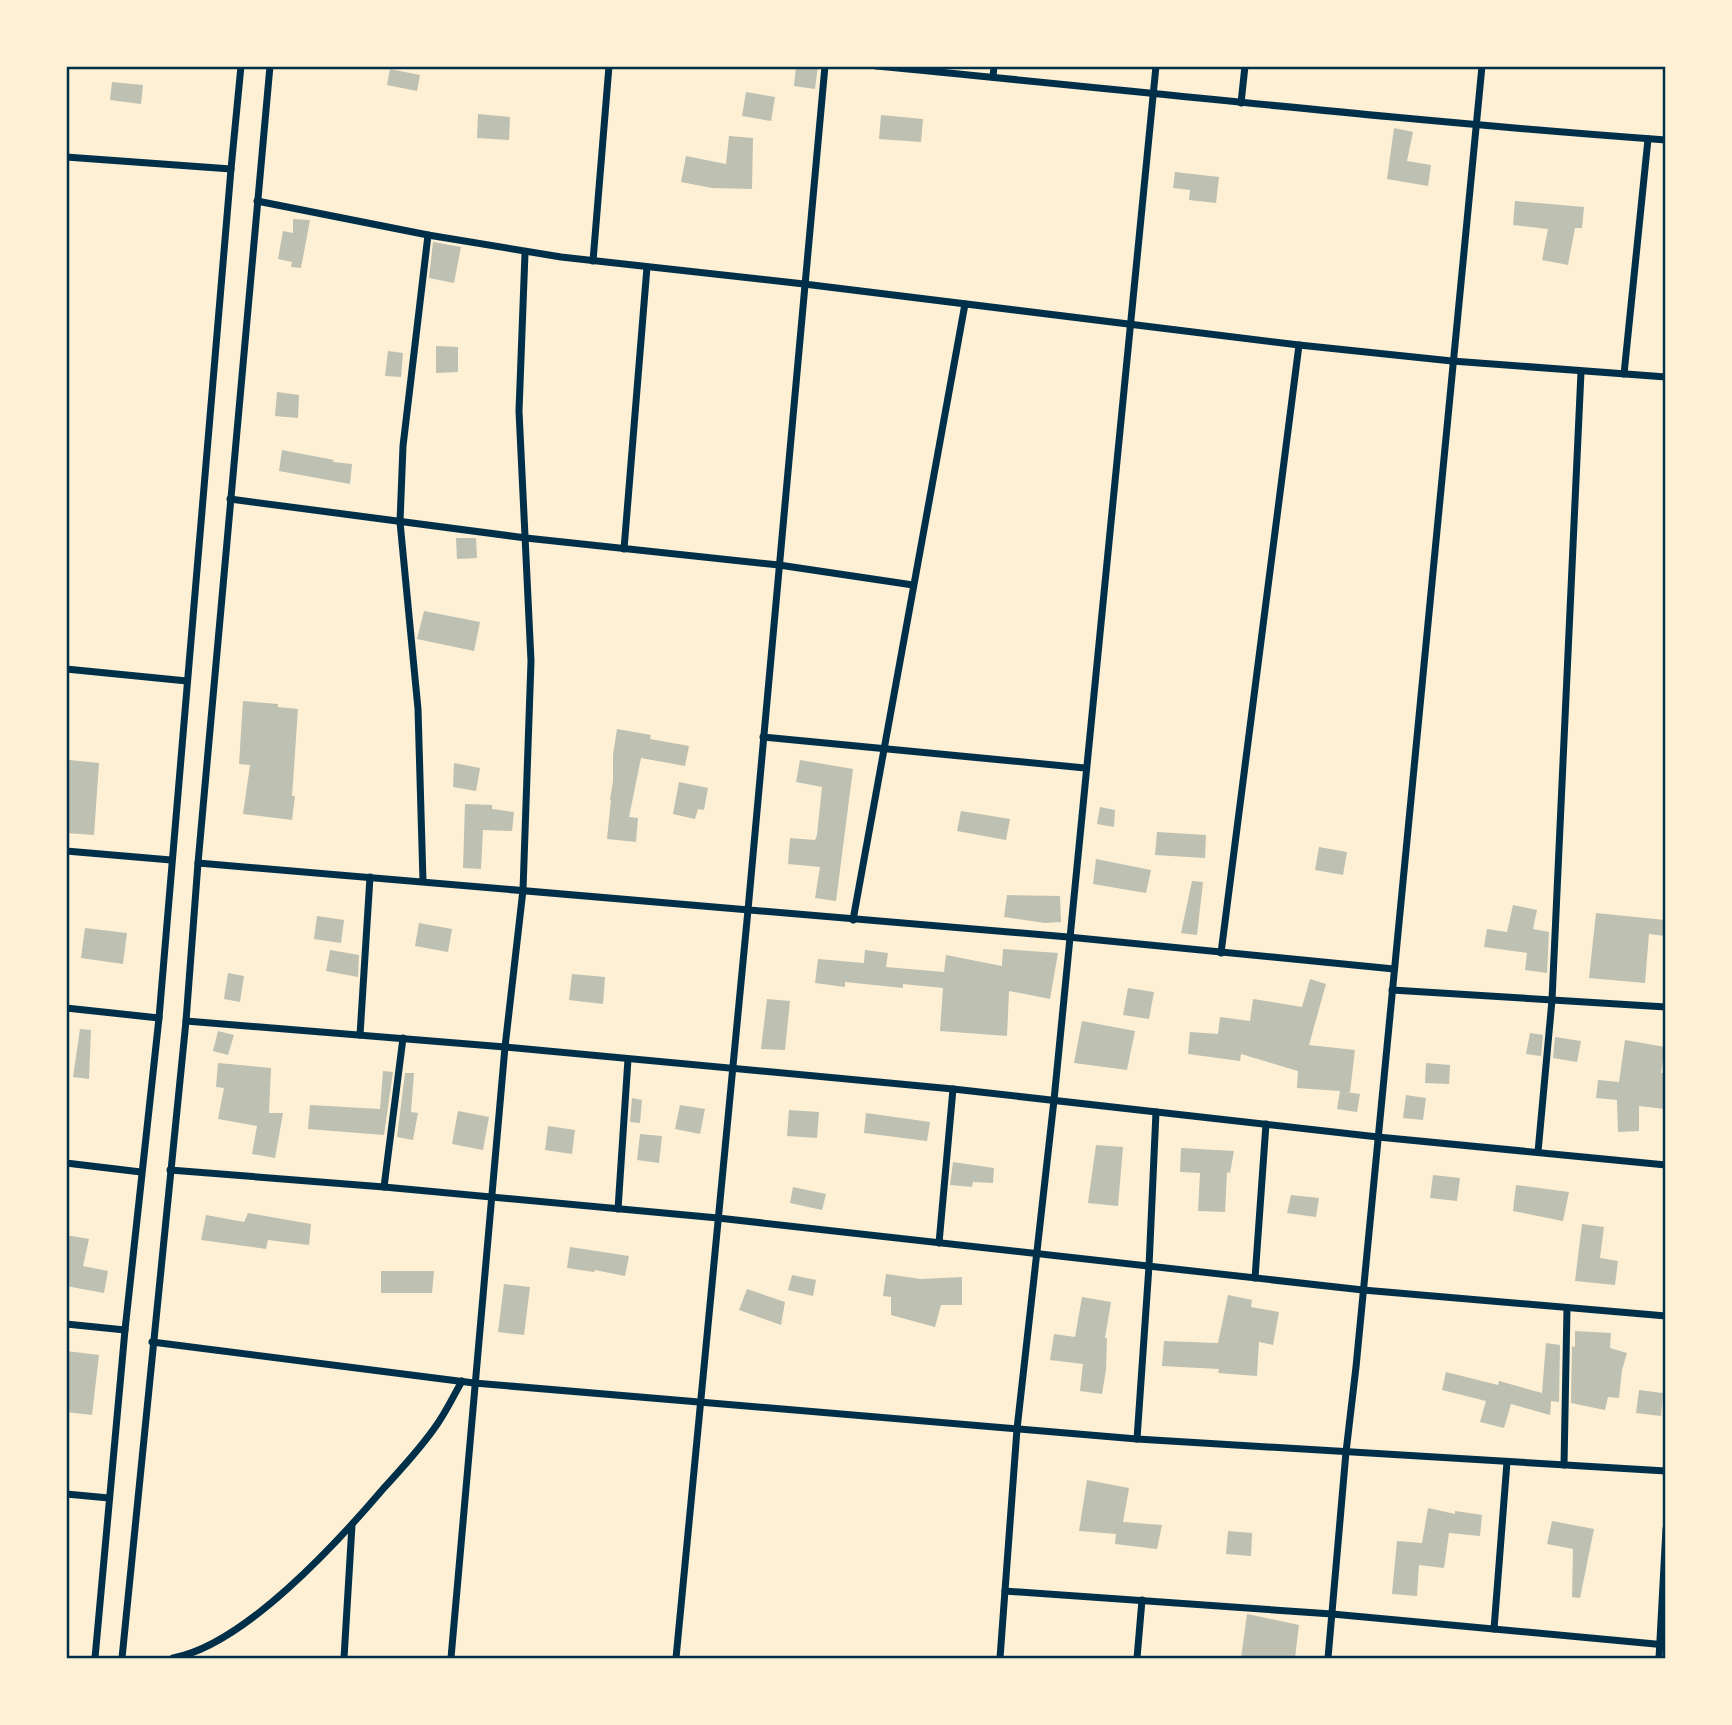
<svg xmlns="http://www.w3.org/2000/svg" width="1732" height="1725" viewBox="0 0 1732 1725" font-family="'Source Serif 4',serif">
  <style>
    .building { fill: #bec0b2 }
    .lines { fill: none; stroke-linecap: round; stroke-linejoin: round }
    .minor { stroke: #003049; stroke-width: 7 }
    .neatline { fill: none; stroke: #003049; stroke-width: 2.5 }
  </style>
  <rect width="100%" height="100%" fill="#fdf0d5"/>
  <g class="building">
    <polygon points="796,66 818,66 815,89 794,86"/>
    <polygon points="390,69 420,75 417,91 387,85"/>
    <polygon points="112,82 143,85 141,104 110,100"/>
    <polygon points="746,92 775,97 771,121 742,116"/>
    <polygon points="478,114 510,117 509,140 477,138"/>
    <polygon points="881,115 923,119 921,142 879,139"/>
    <polygon points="1394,128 1413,132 1407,161 1431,165 1428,186 1387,179"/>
    <polygon points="729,136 753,138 752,189 712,188 681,182 686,156 726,164"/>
    <polygon points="1175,172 1219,177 1216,203 1189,200 1190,190 1173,188"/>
    <polygon points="1515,201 1584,207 1582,228 1575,228 1568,265 1542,260 1548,229 1513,225"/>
    <polygon points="293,219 310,220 301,268 291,267 292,262 278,259 283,231 293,233"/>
    <polygon points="433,242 461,247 454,283 429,278"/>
    <polygon points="436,346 458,347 458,372 436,373"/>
    <polygon points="388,351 403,353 401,377 385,376"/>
    <polygon points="277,392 299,395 298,418 275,416"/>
    <polygon points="282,450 334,460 333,462 352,464 350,484 279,471"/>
    <polygon points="456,538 476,538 477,558 457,559"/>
    <polygon points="424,611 480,622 474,651 417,639"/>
    <polygon points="243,701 278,704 278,707 298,709 292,796 295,796 292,820 243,814 250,765 239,764"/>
    <polygon points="617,729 651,735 650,739 689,746 685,766 641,758 629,817 638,818 636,842 607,839 611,800 610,800 613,781 613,755"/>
    <polygon points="69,760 99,763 94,835 66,833"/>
    <polygon points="800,760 853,769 836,901 815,898 820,867 788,864 790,838 815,840 817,835 822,787 796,782"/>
    <polygon points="454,763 480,768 476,791 453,787"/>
    <polygon points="679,782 708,788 704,810 698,809 695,819 673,814"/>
    <polygon points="465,804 492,805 492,809 514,812 512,831 483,830 481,869 463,868"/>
    <polygon points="1100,807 1115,810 1114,827 1097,824"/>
    <polygon points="961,811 1010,819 1006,840 957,831"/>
    <polygon points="1157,832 1206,835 1205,858 1155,855"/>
    <polygon points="1319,847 1347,852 1343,875 1315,870"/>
    <polygon points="1096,859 1151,870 1146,893 1093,884"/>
    <polygon points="1192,881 1203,882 1197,935 1181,933"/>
    <polygon points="1007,895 1060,896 1061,922 1045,923 1004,917"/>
    <polygon points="1513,905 1537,910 1533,929 1549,932 1547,973 1525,970 1527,953 1484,947 1487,929 1507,932"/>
    <polygon points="1596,913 1665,920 1665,936 1649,934 1645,983 1589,978"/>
    <polygon points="317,916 344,920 341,943 314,939"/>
    <polygon points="419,923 452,929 448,952 415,946"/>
    <polygon points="85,928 127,933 123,964 81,958"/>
    <polygon points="1003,949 1058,953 1050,999 1009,991 1007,1036 940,1031 943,988 903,984 903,988 845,982 845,987 815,983 818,959 864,963 865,950 888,953 886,967 944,972 946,955 1002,966"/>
    <polygon points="330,950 359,955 358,977 326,971"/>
    <polygon points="228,973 244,976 240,1002 224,999"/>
    <polygon points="572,974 605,977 603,1004 569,1000"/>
    <polygon points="1310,979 1326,984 1309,1045 1355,1050 1350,1092 1346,1092 1360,1094 1357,1112 1337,1109 1340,1091 1297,1088 1298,1071 1241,1054 1240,1061 1188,1054 1190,1032 1218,1034 1220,1017 1250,1021 1253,999 1302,1007"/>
    <polygon points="1128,988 1154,992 1149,1019 1123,1015"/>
    <polygon points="767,999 790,1001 785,1050 761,1049"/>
    <polygon points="1082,1021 1135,1031 1127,1070 1074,1063"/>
    <polygon points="80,1029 91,1030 89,1079 73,1077"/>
    <polygon points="218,1031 234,1035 228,1055 213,1051"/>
    <polygon points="1530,1033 1543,1035 1541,1056 1526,1054"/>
    <polygon points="1555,1037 1581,1041 1577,1062 1553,1058"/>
    <polygon points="1625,1040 1665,1047 1661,1073 1665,1073 1665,1109 1639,1106 1639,1131 1618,1132 1617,1100 1596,1098 1598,1080 1619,1082"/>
    <polygon points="218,1063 271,1068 269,1113 283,1113 275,1158 252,1154 257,1126 218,1119 224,1088 216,1087"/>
    <polygon points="1426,1063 1450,1065 1449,1084 1425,1083"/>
    <polygon points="383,1071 393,1072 384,1135 308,1129 310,1105 380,1109"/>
    <polygon points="405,1073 414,1073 411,1112 418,1113 413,1140 397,1137"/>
    <polygon points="1406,1095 1426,1098 1423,1120 1403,1118"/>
    <polygon points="632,1098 642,1100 640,1123 630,1122"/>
    <polygon points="680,1105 705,1109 700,1134 675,1129"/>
    <polygon points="789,1110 819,1112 817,1138 787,1136"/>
    <polygon points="458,1111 489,1117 483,1150 452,1144"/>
    <polygon points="866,1113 930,1122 927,1141 864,1133"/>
    <polygon points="548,1126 575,1130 572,1154 545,1150"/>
    <polygon points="640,1134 662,1136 659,1163 637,1160"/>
    <polygon points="1096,1145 1123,1147 1118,1206 1088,1203"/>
    <polygon points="1181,1148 1234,1151 1230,1173 1227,1172 1225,1212 1198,1211 1200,1173 1180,1172"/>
    <polygon points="953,1162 994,1168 993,1183 973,1182 972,1187 950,1185"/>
    <polygon points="1433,1175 1460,1178 1457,1201 1430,1198"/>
    <polygon points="1516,1185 1569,1192 1563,1221 1513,1211"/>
    <polygon points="793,1187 826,1194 822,1210 790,1203"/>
    <polygon points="1291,1195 1319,1198 1316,1217 1287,1213"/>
    <polygon points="248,1213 311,1224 309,1245 268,1240 266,1249 201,1240 206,1215 244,1222"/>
    <polygon points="1582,1224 1604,1227 1600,1258 1618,1261 1615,1285 1575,1281"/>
    <polygon points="66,1235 89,1239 83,1266 108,1271 104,1293 66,1286"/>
    <polygon points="570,1247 629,1256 625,1276 595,1270 594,1272 567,1268"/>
    <polygon points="381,1271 434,1271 432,1293 381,1293"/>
    <polygon points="886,1274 921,1279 962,1277 962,1305 941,1305 935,1327 891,1315 891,1297 883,1296"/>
    <polygon points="792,1275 816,1280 813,1296 788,1290"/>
    <polygon points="504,1284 530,1287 524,1335 498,1332"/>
    <polygon points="747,1289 785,1302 781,1325 739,1310"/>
    <polygon points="1228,1295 1252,1300 1251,1307 1279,1312 1273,1345 1259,1342 1257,1376 1218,1373 1219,1369 1162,1366 1164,1341 1218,1343"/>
    <polygon points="1082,1297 1111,1302 1105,1338 1107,1338 1106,1370 1102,1394 1080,1391 1083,1364 1050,1360 1054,1334 1075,1337"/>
    <polygon points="1575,1331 1611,1333 1610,1348 1627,1353 1622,1370 1619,1398 1608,1397 1605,1410 1571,1403 1572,1346 1575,1347"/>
    <polygon points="1546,1343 1560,1345 1559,1402 1551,1401 1550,1415 1511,1404 1504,1428 1480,1422 1486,1401 1442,1390 1446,1372 1498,1385 1499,1381 1542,1393"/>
    <polygon points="66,1351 99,1355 92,1415 66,1412 68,1382 66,1382"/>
    <polygon points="1639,1390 1663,1393 1661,1416 1636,1413"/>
    <polygon points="1087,1480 1129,1488 1123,1522 1162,1525 1157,1549 1115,1544 1116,1534 1079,1531"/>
    <polygon points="1428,1508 1455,1514 1455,1511 1482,1515 1480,1536 1449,1533 1444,1568 1419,1565 1417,1596 1392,1594 1397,1541 1422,1543"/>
    <polygon points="1552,1521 1594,1529 1580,1598 1572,1597 1573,1549 1547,1544"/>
    <polygon points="1228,1531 1252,1533 1251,1556 1226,1554"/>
    <polygon points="1247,1614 1299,1625 1295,1658 1241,1658"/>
  </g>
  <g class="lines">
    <g class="minor">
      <path d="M876,66C1140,91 1402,121 1666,140"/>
      <polyline points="993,77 994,66"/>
      <polyline points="1241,103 1245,66"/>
      <polyline points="66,157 231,169"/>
      <polyline points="257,201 428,235 561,257 804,284 1299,345 1452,361 1666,377"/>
      <polyline points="593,261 609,66"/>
      <polyline points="1624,374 1648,139"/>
      <polyline points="230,499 526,538 779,565 913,585"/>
      <polyline points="624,549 647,267"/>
      <polyline points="66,669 187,681"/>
      <polyline points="763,737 1085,768"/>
      <polyline points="66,851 171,860"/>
      <polyline points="198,863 1068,937 1394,969"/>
      <polyline points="423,881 418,709 400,522 403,446 428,235"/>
      <polyline points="853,920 965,304"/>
      <polyline points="1221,953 1299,345"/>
      <polyline points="1392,990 1666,1007"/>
      <polyline points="66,1008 159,1018"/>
      <polyline points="186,1021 505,1047 953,1089 1378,1137 1666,1165"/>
      <polyline points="360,1035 370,877"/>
      <polyline points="1538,1152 1552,1000 1581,372"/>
      <polyline points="66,1163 141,1172"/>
      <polyline points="170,1170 384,1187 718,1218 1363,1290 1666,1316"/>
      <polyline points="384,1187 403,1038"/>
      <polyline points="618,1209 628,1059"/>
      <polyline points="939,1243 953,1089"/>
      <polyline points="1255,1278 1266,1124"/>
      <polyline points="66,1324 125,1330"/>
      <polyline points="152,1342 474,1383 1137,1439 1666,1471"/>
      <polyline points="1137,1439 1149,1266 1156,1112"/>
      <polyline points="1564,1465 1567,1308"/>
      <polyline points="66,1494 109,1498"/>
      <polyline points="1005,1591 1332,1614 1666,1645"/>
      <polyline points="1494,1629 1507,1462"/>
      <polyline points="95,1658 125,1330 159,1018 231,169 241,66"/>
      <polyline points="122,1658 186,1021 198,863 270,66"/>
      <path d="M173,1658C244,1645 337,1543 383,1489C402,1468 422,1447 438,1423C447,1410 454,1395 462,1381"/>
      <polyline points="344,1658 352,1525"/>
      <polyline points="451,1658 505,1047 523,890 531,661 519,411 525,253"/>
      <polyline points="676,1658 748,910 825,66"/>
      <polyline points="1000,1658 1017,1429 1054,1100 1156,66"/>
      <polyline points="1137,1658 1142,1600"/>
      <polyline points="1328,1658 1346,1452 1356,1367 1482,66"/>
      <polyline points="1659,1658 1666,1529"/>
    </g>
  </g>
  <rect width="1732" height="1725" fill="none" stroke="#fdf0d5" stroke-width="136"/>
  <rect x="68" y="68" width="1596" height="1589" class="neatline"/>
</svg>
